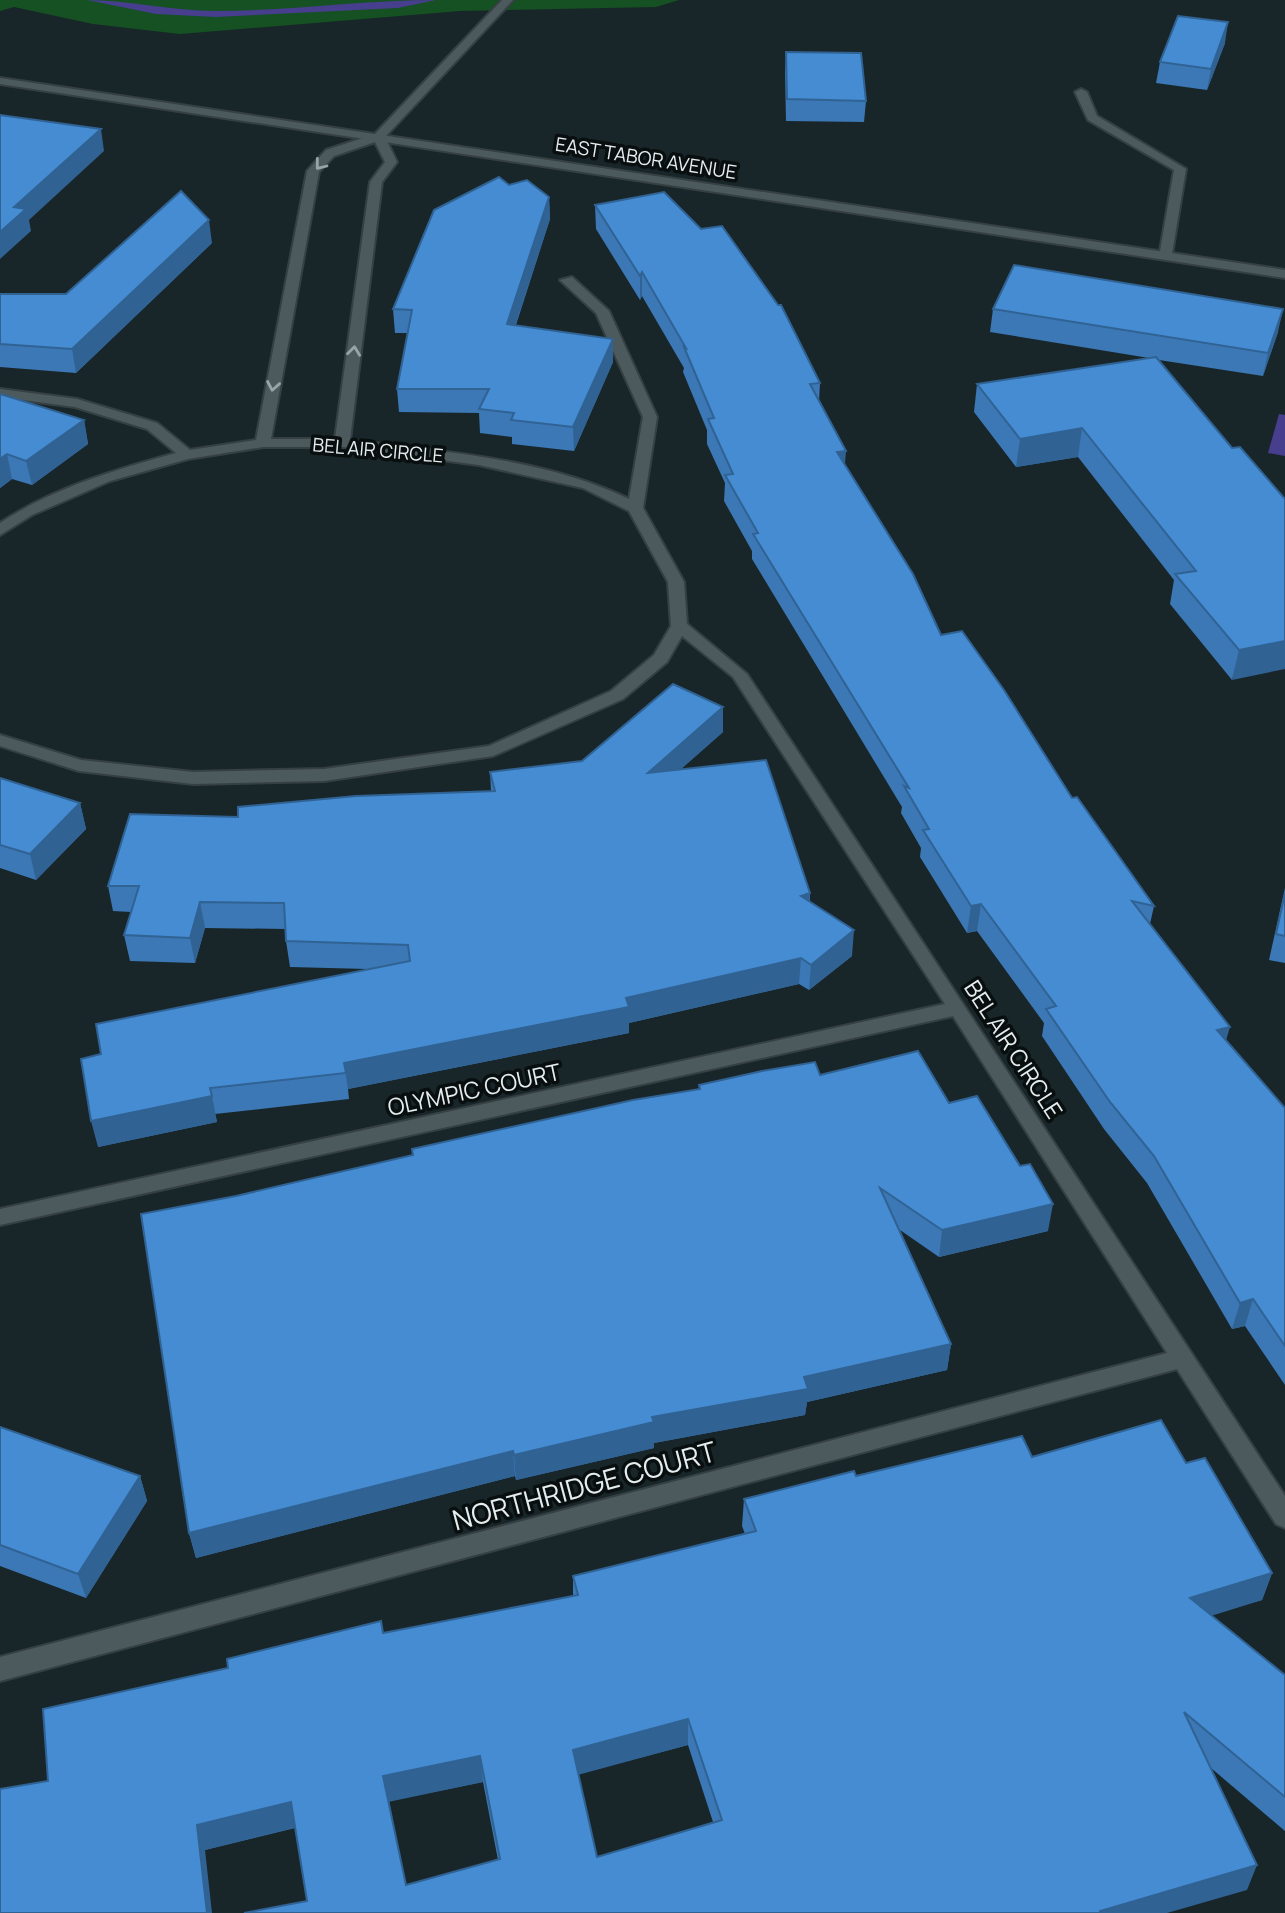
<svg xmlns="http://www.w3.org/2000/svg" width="1285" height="1913" viewBox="0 0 1285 1913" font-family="Manrope,sans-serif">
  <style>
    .green { fill: #155123 }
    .water { fill: #473e8e }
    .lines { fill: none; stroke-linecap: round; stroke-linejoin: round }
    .stream { fill: #473e8e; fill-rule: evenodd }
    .service-casing { stroke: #364043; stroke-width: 4 }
    .minor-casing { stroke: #364043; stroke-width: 4 }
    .secondary-casing { stroke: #364043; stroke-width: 4 }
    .service { fill: #4c5a5e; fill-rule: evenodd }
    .minor { fill: #4c5a5e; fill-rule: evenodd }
    .secondary { fill: #4c5a5e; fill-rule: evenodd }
    .wall { fill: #3b78b5; fill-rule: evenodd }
    .shaded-wall { fill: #306293 }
    .building { fill: #458cd2; stroke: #306293; stroke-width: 2; fill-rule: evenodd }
    .oneway { stroke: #98a4a6 }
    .labels { text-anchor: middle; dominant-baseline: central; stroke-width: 7; stroke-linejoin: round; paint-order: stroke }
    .far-street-label { font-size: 19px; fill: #e5edef; stroke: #090e0f }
    .street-label { font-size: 23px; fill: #e5edef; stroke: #090e0f }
    .near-street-label { font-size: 28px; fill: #e5edef; stroke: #090e0f }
  </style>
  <rect width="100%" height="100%" fill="#192629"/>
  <polygon class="green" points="0,0 679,0 656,7 460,11 180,34 93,24 14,7 0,11"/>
  <polygon class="water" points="1279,414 1285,415 1285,456 1268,453"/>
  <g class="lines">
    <path class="stream" d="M87,0C129,0 171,11 216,11C289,11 363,0 436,0L398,8L216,17L156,14Z"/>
    <defs>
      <polygon id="service" points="1081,89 1087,92 1097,116 1186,169 1171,260 1159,257 1174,170 1088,120 1075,92"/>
      <path id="minor" d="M502,0H513L385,137L397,162L382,182L350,440C443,452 544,458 629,499L643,417L596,313L560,280L572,277L609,311L657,417L643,508L684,582L687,624L747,674L1285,1496V1528L1276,1524L1177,1369L0,1681V1657L1167,1353L953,1016L0,1225V1209L945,1004L733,677L682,636L667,662L623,699L493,756L324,781L193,784L79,771L0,746V735L81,760L193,772L324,769L489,746L611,691L654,655L671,626L668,582L629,511L583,488L479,465L342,447H263L188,459L110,481L32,515L0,535V523C53,488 115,470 176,453L147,429L75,407L0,397V389L77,399L157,423L190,450L256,440L307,171L326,150L375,134ZM375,142L385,162L370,182L335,439H271L319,172L334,156Z"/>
      <polygon id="secondary" points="0,78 1285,270 1285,278 0,84"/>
    </defs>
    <use href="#service" class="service-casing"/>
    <use href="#minor" class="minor-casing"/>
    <use href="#secondary" class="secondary-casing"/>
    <use href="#service" class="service"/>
    <use href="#minor" class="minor"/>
    <use href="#secondary" class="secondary"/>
  </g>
  <g class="wall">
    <polygon points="1225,43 1207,90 1156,83 1160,62"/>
    <polygon points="786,52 866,101 864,122 786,121 785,73"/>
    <polygon points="549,197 550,219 516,325 613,362 574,451 512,444 512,437 480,433 479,413 399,412 397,389 408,333 395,333 393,309"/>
    <polygon points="595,205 820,383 819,401 845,465 941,635 1072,798 1154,906 1150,924 1226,1040 1285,1108 1285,1385 1245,1326 1232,1329 1147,1183 1104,1129 1042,1036 1044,1023 977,931 967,933 920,857 921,848 901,813 902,807 752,559 752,551 724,501 725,483 707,444 707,430 683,372 684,368 642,296 640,300 596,229"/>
    <polygon points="212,243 76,373 0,367 0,294 66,294"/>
    <polygon points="993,309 1278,332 1263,376 1159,360 1232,448 1285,499 1232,680 1170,604 1174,580 1078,457 1016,467 974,412 977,384 1149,358 990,332"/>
    <polygon points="0,394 84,420 88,444 32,485 12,479 0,488"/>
    <polygon points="723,707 723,732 681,769 810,893 810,901 852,956 809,990 799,984 629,1023 629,1033 348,1089 349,1099 215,1114 217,1122 98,1147 101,1054 367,969 290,967 286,941 286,929 205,928 195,963 130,961 124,935 131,912 113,911 108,886 238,817 491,791 490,772 582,761"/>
    <polygon points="0,778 80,803 86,829 36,880 0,868"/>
    <polygon points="1285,888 1285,963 1269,960"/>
    <polygon points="820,1075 949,1103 1048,1231 939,1257 900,1230 951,1344 947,1370 807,1402 805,1415 654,1443 654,1448 516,1480 515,1476 196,1558 189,1533 236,1196 412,1155 412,1149 699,1090 699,1085"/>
    <polygon points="0,1427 140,1476 147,1501 86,1598 0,1566"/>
    <path d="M1032,1457L1186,1463L1272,1573L1262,1600L1211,1615L1285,1675V1831L1211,1768L1247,1890L307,1901L295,1828L205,1850L48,1781L383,1633L573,1596V1576L745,1534L742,1526L744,1499L856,1476ZM688,1745L713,1822L597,1857L578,1774ZM483,1782L498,1860L406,1885L389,1801Z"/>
  </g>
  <g class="shaded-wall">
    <polygon points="1228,22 1225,43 1207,90 1211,69"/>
    <polygon points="101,129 104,151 29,220 31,231 0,259 0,232 14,207"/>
    <polygon points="549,197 550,219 508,348 507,324"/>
    <polygon points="209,220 212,243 76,373 72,349"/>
    <polygon points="642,272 642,296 640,300 640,276"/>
    <polygon points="1283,309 1278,332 1263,376 1268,353"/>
    <polygon points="613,339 613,362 574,451 573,427"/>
    <polygon points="84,420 88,444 32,485 26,461"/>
    <polygon points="1082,428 1078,457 1016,467 1020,439"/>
    <polygon points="846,451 844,476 837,452"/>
    <polygon points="7,454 12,479 0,488 0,459"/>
    <polygon points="1285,641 1285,669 1232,680 1239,650"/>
    <polygon points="723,707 723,732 648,798 648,773"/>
    <polygon points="80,803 86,829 36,880 30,854"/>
    <polygon points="810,893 808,919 801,896"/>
    <polygon points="200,902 205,928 195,963 190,938"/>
    <polygon points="981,904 977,931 967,933 971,906"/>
    <polygon points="854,930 852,956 809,990 811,965"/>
    <polygon points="801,958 799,984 629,1023 629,1033 348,1089 344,1063"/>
    <polygon points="1230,1027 1222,1054 1217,1030"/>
    <polygon points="212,1096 217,1122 98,1147 91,1121"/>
    <polygon points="1053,1204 1048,1231 939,1257 942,1230"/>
    <polygon points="1253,1299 1245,1326 1232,1329 1240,1303"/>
    <polygon points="951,1344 947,1370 807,1402 805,1415 654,1443 654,1448 516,1480 514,1455 804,1377"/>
    <polygon points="513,1451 515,1476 196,1558 189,1533"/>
    <polygon points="140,1476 147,1501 86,1598 78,1574"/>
    <polygon points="1272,1573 1262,1600 1182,1625 1190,1598"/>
    <polygon points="688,1719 688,1745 574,1776 573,1750"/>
    <polygon points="480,1756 483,1782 388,1802 383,1776"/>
    <polygon points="291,1802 297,1827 205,1850 212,1913 207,1913 197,1825"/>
    <polygon points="1257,1865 1247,1890 1167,1913 1099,1913 1100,1911"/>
  </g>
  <g class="building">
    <polygon points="1178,16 1228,22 1211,69 1160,62"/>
    <polygon points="786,52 861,53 866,101 787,99"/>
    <polygon points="0,115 101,129 14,207 26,209 0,232"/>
    <polygon points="499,177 509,185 527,180 549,197 507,324 613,339 573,427 511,420 514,413 479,409 489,389 397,389 412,310 393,309 434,210"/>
    <polygon points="181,191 209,220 72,349 0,344 0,294 66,294"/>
    <polygon points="664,192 701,229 722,226 778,305 781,305 820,383 810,384 846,451 837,452 913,574 941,635 962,631 1004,690 1072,798 1077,797 1154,906 1132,901 1230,1027 1217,1030 1285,1108 1285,1346 1253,1299 1240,1303 1154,1156 1110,1102 1046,1009 1056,1006 981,904 971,906 923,830 929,829 904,786 909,788 753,534 758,533 725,475 733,474 708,419 714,418 684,347 686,348 642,272 640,276 595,205"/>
    <polygon points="1014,265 1283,309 1268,353 993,309"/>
    <polygon points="1156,357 1232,448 1240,447 1285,499 1285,641 1239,650 1175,574 1196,571 1082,428 1020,439 977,384"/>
    <polygon points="0,394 84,420 26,461 7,454 0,459"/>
    <polygon points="673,684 723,707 648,773 766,760 810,893 801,896 854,930 811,965 801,958 626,998 629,1007 344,1063 346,1073 210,1088 212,1096 91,1121 81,1059 101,1054 96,1024 410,961 408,945 286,941 284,903 200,902 190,938 124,935 139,886 108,886 130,814 238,817 238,807 356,796 495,791 490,772 582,761"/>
    <polygon points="0,778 80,803 30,854 0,845"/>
    <polygon points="1285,893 1285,936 1276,934"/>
    <polygon points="918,1051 949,1103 977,1096 1020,1166 1030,1164 1053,1204 942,1230 880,1188 951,1344 804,1377 808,1389 652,1417 654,1422 514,1455 513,1451 189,1533 141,1214 236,1196 413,1155 412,1149 633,1100 700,1089 699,1085 762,1071 815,1062 820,1075"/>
    <path d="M1161,1420L1186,1463L1205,1458L1272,1573L1190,1598L1285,1675V1797L1184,1712L1257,1865L1100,1911L1101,1913H244L307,1901L291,1802L197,1825L207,1913H0V1789L48,1781L43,1709L228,1668L227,1659L381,1621L383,1633L578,1595L573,1576L756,1531L744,1499L854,1471L856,1476L1022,1436L1032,1457ZM688,1719L722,1820L597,1857L573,1750ZM480,1756L500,1859L406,1885L383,1776Z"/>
    <polygon points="0,1427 140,1476 78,1574 0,1545"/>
  </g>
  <defs><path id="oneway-chevron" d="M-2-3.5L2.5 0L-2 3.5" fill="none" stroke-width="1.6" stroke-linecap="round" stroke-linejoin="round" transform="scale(1.75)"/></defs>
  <g class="oneway">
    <use href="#oneway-chevron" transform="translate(320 165) rotate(128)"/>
    <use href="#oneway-chevron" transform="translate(354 351) rotate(-83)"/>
    <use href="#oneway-chevron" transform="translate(273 386) rotate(100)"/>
  </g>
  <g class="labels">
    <g class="far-street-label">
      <text transform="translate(646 158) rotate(9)">EAST TABOR AVENUE</text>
      <text transform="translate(378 450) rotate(5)">BEL AIR CIRCLE</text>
    </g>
    <g class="street-label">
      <text transform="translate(1014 1049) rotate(57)">BEL AIR CIRCLE</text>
      <text transform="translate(474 1089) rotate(-12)">OLYMPIC COURT</text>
    </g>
    <g class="near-street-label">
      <text transform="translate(584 1485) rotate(-15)">NORTHRIDGE COURT</text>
    </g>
  </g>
</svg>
